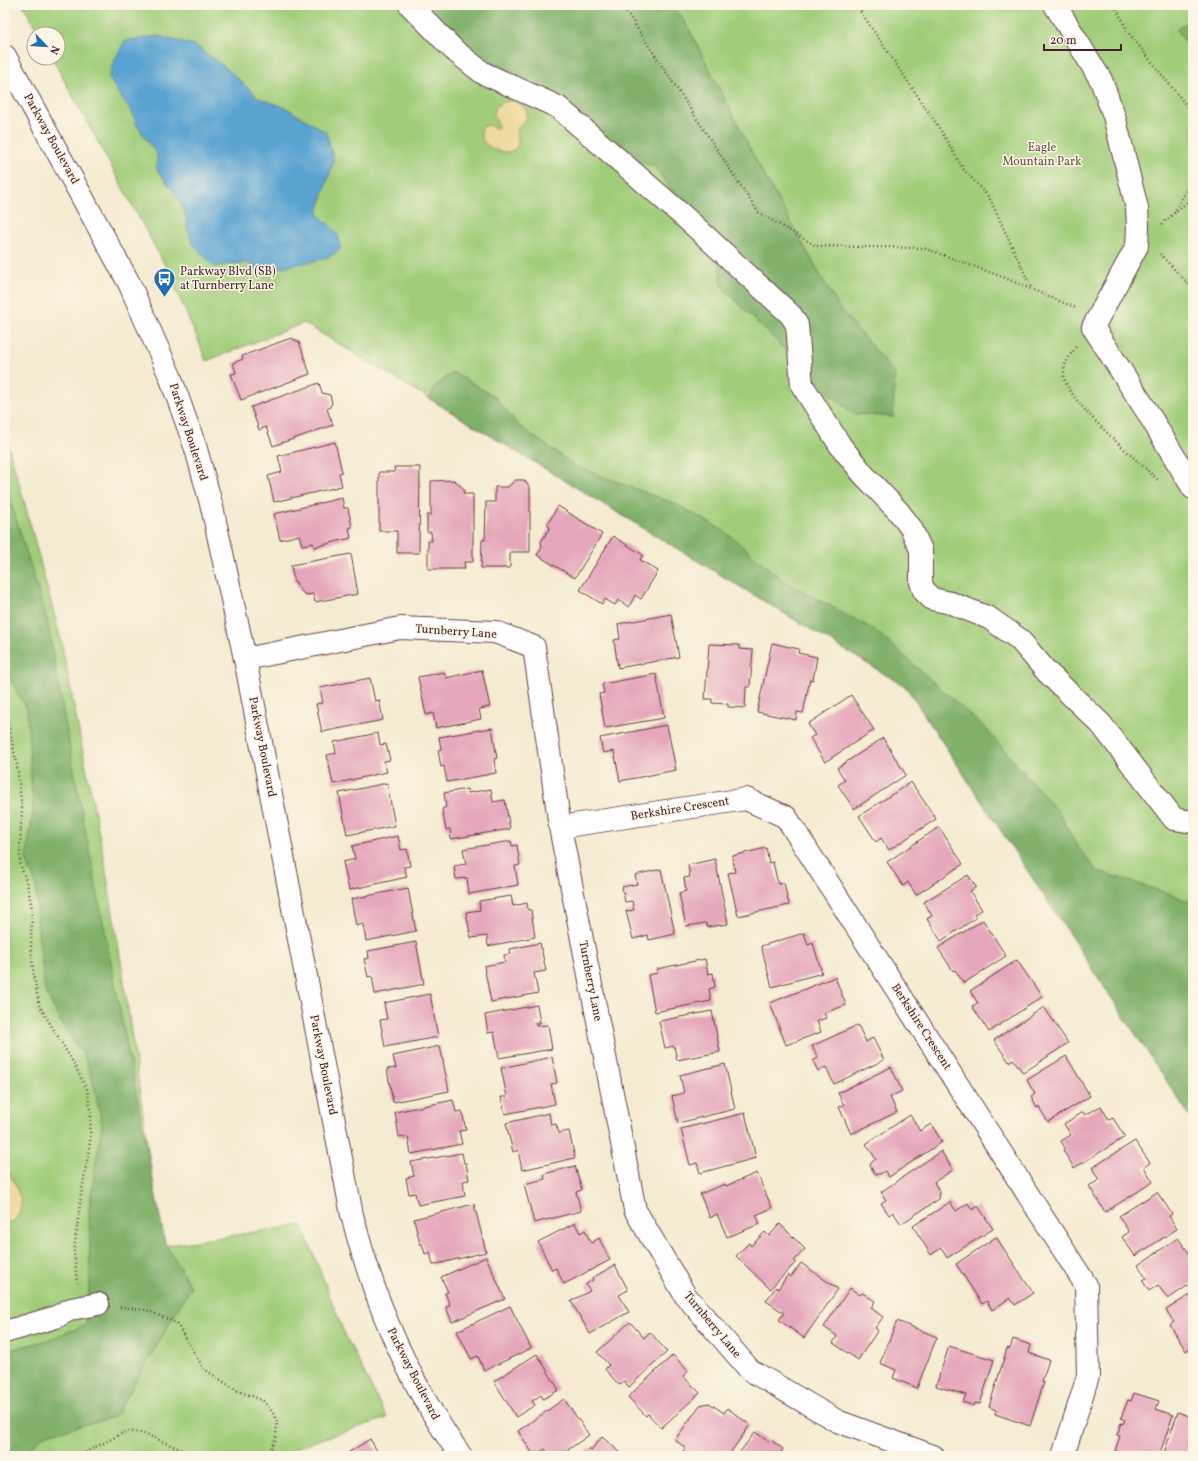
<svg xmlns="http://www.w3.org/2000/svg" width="1198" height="1461" viewBox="0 0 1198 1461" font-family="Vollkorn,serif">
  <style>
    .green { fill: #a1cd7a; stroke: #767652 }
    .forest { fill: #80b06a; stroke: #65684a }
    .sand { fill: #eeda9e; stroke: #9c7c64 }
    .water { fill: #5aa3d1; stroke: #52617e }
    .building { fill: #e5a7bb }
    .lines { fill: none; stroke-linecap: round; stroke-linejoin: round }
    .minor-casing { stroke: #643e44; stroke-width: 24 }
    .path { stroke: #643e44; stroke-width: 2.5; stroke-dasharray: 1 3; stroke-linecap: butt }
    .minor { stroke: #fff; stroke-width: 22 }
    .labels { text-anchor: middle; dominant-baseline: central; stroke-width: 3; stroke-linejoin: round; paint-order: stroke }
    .street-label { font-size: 12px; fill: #4a1f2b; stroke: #fcf5e5 }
    .park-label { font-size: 12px; fill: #645343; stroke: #fcf5e5 }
    .poi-label { font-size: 12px; fill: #4a1f2b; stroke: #fcf5e5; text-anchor: start }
  </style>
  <rect width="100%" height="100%" fill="#fcf5e5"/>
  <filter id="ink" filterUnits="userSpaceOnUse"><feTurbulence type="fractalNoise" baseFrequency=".025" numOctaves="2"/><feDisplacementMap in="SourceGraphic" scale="8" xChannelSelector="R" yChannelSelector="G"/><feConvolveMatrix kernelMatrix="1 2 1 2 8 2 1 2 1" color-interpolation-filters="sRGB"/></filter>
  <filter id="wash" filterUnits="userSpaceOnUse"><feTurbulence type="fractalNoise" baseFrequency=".012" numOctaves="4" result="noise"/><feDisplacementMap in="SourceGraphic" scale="16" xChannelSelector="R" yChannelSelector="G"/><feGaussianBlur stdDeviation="0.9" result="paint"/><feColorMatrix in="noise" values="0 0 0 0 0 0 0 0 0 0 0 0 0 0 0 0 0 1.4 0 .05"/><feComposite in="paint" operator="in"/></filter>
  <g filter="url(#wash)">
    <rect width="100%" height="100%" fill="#f5ebd2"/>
    <g class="green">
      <polygon points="23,5 1193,5 1193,1121 906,687 304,323 206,361 201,347 167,269 52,58 58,58 58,34 39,34"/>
      <polygon points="5,435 24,501 61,640 104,859 122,968 162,1246 302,1225 345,1335 387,1418 297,1447 290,1456 5,1456"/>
    </g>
    <g class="forest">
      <polygon points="422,5 674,5 689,29 759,166 838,306 895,374 893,417 854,414 822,387 722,287 718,249 684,207 654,166 622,158 480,60"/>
      <polygon points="1193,18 1193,54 1177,29"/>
      <polygon points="453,372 495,397 518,425 575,466 676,504 724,531 784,581 876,631 985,728 1059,813 1078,847 1097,871 1164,892 1193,903 1193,1121 906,687 430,399 435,386"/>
      <polygon points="5,482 47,620 73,766 165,1243 191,1287 115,1417 44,1435 21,1456 5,1456 5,1351 45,1341 86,1325 90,1278 89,1208 102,1125 95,1089 85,1058 63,1026 45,991 38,932 36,885 26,859 33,811 27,709 13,685 5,665 7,605 5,597"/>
    </g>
    <g class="sand">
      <path d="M510,101C519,102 532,110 525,121C523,124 520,126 518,128C516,133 519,139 518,144C513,158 493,151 485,143C483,141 482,138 481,135L482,127L488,125L494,128L498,127C498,122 495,119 494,114C493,105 502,102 510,101Z"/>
      <path d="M5,1167C15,1184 30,1205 13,1222L5,1221Z"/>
    </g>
    <path class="water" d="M158,36L194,45L225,67L259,98L286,108L326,132L334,160L323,194L318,214C329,226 342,233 340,250L324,259L283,267L261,270L247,263L230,264L214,267L206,258L193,244L187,227L185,213L176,195L157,170V155L137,125L131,110L118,93L109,78L113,63L125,41Z"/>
    <g id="blocks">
      <g class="building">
        <polygon points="291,338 299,342 310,374 241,400 231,374 236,373 233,363 243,359 242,356"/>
        <polygon points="319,383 322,393 330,395 332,403 329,408 327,409 333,425 273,446 266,427 259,430 251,407"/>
        <polygon points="335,442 342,472 339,473 342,486 274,502 268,476 282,472 278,456"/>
        <polygon points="394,467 420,467 419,553 397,553 397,531 379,531 379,472 395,472"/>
        <polygon points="454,480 464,489 464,494 473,494 473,562 464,562 465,569 428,569 428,541 432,541 431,532 427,532 427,515 431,515 431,481"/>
        <polygon points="515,480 524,480 530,487 530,552 510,552 510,568 481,568 482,540 485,540 486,502 495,502 495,487 508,487"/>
        <polygon points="342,498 344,508 348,508 352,527 349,528 351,538 314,547 313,543 302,545 299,535 280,540 274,514"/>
        <polygon points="558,506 602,534 575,578 537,555 542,547 541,542 550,527 547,525"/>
        <polygon points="613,536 643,555 640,560 658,571 641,599 635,595 629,607 618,600 615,605 605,599 602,604 580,590"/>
        <polygon points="351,554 358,594 315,602 313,594 306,595 303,593 297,586 296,582 294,582 291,565"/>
        <polygon points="671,614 679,657 618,668 614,640 620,639 618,624"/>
        <polygon points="772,643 799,649 798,653 817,657 813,680 810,679 803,713 797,712 796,720 757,712"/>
        <polygon points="709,644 739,645 739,649 753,650 750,687 746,687 745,708 728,707 728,704 712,703 712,699 705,699"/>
        <polygon points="482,670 490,707 479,709 481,719 436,728 433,713 426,715 418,677 444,672 446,678"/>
        <polygon points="656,674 664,718 605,728 599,694 604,693 602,684"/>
        <polygon points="370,678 375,701 379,700 383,720 322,732 316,704 323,703 320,688"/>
        <polygon points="851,695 874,730 825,762 810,738 815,735 808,724"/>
        <polygon points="667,725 676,770 620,781 614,751 603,753 600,738"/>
        <polygon points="492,728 497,758 494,759 496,773 447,782 444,766 441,767 438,750 441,749 439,737"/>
        <polygon points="378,733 380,745 386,744 390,760 384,761 387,772 333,784 327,755 336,753 334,742"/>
        <polygon points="883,738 906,775 854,809 838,785 845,780 837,768"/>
        <polygon points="911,782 936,819 889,850 881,838 876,842 859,816"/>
        <polygon points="387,783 395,826 347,835 339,793"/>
        <polygon points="467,789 468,793 491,789 493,802 505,800 510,829 451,839 450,829 446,830 442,809 446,807 444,793"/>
        <polygon points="939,827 963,864 916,895 908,882 903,886 887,862"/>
        <polygon points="398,836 401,850 407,849 410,866 404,867 407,877 349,890 343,862 355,859 352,846"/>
        <polygon points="511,841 512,846 517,845 520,865 515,866 518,885 469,894 467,878 456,879 454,866 466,864 463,849"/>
        <polygon points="766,848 769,863 773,862 778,884 784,883 789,905 738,916 728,873 735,872 732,856"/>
        <polygon points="715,859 728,924 707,927 706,923 686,926 679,893 686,891 684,878 690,877 688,865"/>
        <polygon points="661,869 675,934 649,940 648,935 633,939 626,911 634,910 632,901 625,902 622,887 637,884 635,875"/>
        <polygon points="968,875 976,887 970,891 982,910 974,914 976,918 941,941 927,919 932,916 924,902"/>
        <polygon points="408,888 416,931 366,941 363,924 356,926 351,899"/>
        <polygon points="511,896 513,906 527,903 528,910 531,910 535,937 488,946 487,936 471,938 466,912 480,910 479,901"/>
        <polygon points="983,920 1006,956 964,983 955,970 953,971 938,948"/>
        <polygon points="804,933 808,945 813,943 822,973 772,987 761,946"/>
        <polygon points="416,942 424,984 375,994 372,976 368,977 364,959 369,958 368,951"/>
        <polygon points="540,943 546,971 534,973 538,993 491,1002 484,966 505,962 504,955 511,954 510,949"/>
        <polygon points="705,959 708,974 713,973 715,987 709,989 711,1001 655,1012 648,975 658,973 657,969"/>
        <polygon points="1017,960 1042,997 989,1032 972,1006 978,1003 970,991"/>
        <polygon points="835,977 846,1005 824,1013 826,1018 817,1021 821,1032 786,1045 770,1003"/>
        <polygon points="430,994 438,1037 385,1047 380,1020 387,1019 384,1003"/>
        <polygon points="537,1005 540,1023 535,1023 536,1026 548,1025 552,1049 499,1058 494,1032 488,1033 485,1015"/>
        <polygon points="1044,1007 1068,1043 1023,1073 1013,1059 1009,1062 994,1040"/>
        <polygon points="712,1011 720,1052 677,1060 674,1046 665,1048 659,1021"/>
        <polygon points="858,1025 866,1042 873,1038 884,1060 834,1084 826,1067 818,1071 813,1061 818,1058 812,1046"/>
        <polygon points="440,1046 449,1091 393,1102 387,1069 396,1068 393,1056"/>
        <polygon points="1066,1056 1090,1096 1048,1122 1039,1107 1037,1108 1031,1097 1035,1094 1027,1080"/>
        <polygon points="552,1057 557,1083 551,1084 555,1104 505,1114 501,1097 507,1097 501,1068"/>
        <polygon points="725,1064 735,1109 678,1123 672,1096 684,1093 680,1075"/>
        <polygon points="891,1067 902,1091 890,1097 897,1112 851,1134 839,1107 844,1105 838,1093"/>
        <polygon points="453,1100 456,1112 462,1111 466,1130 459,1131 462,1144 411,1154 408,1137 403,1138 403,1136 399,1137 395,1112"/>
        <polygon points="1101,1106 1109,1120 1113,1118 1125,1137 1074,1168 1063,1150 1065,1148 1061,1141 1071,1135 1064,1124 1083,1112 1085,1115"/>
        <polygon points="549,1113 551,1125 556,1124 559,1133 569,1131 575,1158 522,1170 518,1150 513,1152 506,1123"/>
        <polygon points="745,1113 756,1158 700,1173 697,1163 690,1165 681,1129"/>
        <polygon points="910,1115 920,1131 931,1124 942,1142 889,1177 885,1171 880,1174 875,1174 870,1166 872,1162 876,1159 866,1144"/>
        <polygon points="1135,1141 1150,1163 1144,1167 1153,1182 1105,1212 1089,1186 1099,1180 1092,1168"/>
        <polygon points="941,1151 953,1170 934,1182 940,1193 939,1199 901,1224 893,1212 889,1215 881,1203 886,1200 881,1192"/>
        <polygon points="462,1153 464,1163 466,1163 469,1180 463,1181 465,1196 418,1205 415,1193 409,1194 406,1178 414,1176 411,1162"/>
        <polygon points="575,1166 582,1190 576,1192 581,1211 534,1223 524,1184 545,1179 544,1174"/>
        <polygon points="757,1173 772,1208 756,1215 760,1224 727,1237 717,1214 710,1218 700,1194 725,1184 726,1186"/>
        <polygon points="1157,1192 1172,1214 1169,1216 1177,1229 1135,1256 1122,1237 1129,1232 1119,1216"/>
        <polygon points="950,1202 956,1211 968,1203 972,1210 978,1206 993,1229 947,1258 941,1248 931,1255 913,1226"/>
        <polygon points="474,1204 486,1252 433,1265 430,1252 425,1254 422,1244 420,1244 414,1219"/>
        <polygon points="575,1223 580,1233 585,1230 591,1243 599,1238 610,1260 564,1284 556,1268 552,1270 538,1242"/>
        <polygon points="780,1224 805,1249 794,1261 796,1262 770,1289 736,1256 749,1243 751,1246 765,1232 769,1236"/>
        <polygon points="996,1237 1033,1293 1015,1305 1010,1298 992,1310 987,1301 982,1304 956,1264"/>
        <polygon points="1178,1238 1189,1253 1193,1250 1193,1282 1168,1299 1158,1285 1149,1291 1142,1280 1146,1278 1138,1265"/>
        <polygon points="486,1257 505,1299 452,1322 446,1307 450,1305 445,1293 448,1292 441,1277"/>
        <polygon points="801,1263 838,1289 804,1338 779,1320 784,1313 766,1301 776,1287 778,1289 788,1275 791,1277"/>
        <polygon points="615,1265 628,1290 619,1295 629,1312 590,1334 571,1301 590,1291 586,1284 593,1280 592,1278"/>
        <polygon points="850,1288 860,1295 862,1293 875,1301 871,1308 883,1317 875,1328 878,1330 858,1360 833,1343 837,1336 824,1327"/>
        <polygon points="1193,1293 1193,1346 1186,1351 1170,1325 1174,1322 1166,1310"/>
        <polygon points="510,1306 531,1348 484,1371 478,1356 471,1359 457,1331"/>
        <polygon points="897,1321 937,1337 917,1388 893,1378 896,1370 880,1363"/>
        <polygon points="630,1322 644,1338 650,1332 667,1352 629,1387 624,1381 619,1385 605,1369 609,1365 597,1352"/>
        <polygon points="1013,1339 1031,1345 1029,1353 1049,1360 1042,1381 1044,1382 1030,1426 995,1414 996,1410 989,1407 1007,1348 1010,1349"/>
        <polygon points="949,1346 994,1360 980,1404 975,1403 974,1406 963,1402 966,1395 936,1386"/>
        <polygon points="537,1354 559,1390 543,1399 541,1395 532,1401 535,1405 516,1417 494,1381"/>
        <polygon points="673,1355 688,1371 683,1376 700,1393 661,1428 648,1414 646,1416 628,1397"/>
        <polygon points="1134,1393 1159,1401 1156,1409 1173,1415 1159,1456 1130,1456 1115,1451 1120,1436 1117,1435 1121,1423 1123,1424 1125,1420 1121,1418 1128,1400 1131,1401"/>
        <polygon points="564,1399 589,1435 559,1456 550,1456 545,1449 537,1454 536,1452 533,1454 518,1431"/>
        <polygon points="709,1403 724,1413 727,1408 750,1425 728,1456 689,1456 683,1451 686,1448 675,1440 700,1405"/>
        <polygon points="1178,1412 1189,1416 1190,1414 1193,1415 1193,1456 1163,1456"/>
        <polygon points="755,1432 769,1442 771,1440 783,1449 778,1456 737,1456"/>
        <polygon points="602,1437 624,1456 583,1456 589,1448 591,1450"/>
        <polygon points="370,1439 380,1456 343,1456"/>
      </g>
    </g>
  </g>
  <g filter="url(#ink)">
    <use href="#blocks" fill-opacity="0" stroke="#643e44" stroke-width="1"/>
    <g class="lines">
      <defs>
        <g id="minor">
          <polyline points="410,5 455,51 483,73 558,107 689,221 791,315 797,325 802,385 840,445 863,474 899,512 911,528 921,550 921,582 924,591 932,599 951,603 989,618 1019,639 1047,672 1101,724 1174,819 1193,822"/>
          <polyline points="1055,5 1101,80 1114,116 1137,208 1138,227 1137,246 1093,327 1148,413 1193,488"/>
          <path d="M5,56L129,283L170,376L196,449L212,507L245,659L352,1215C374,1301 408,1383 461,1456"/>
          <polyline points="245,659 400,628 495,632 534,647 560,827 635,1210 685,1295 750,1370 837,1421 933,1456"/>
          <polyline points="560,827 746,799 786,817 1086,1285 1088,1376 1063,1456"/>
          <polyline points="5,1332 56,1317 71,1309 98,1304"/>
        </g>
      </defs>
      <use href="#minor" class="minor-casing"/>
      <g class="path">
        <polyline points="622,5 758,212 816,246 924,248 1000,276 1076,308"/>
        <polyline points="856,5 938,126 964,170 989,197 1032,289"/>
        <polyline points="1115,5 1128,32 1193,114"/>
        <polyline points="1174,213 1193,177"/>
        <polyline points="1162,224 1193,197"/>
        <polyline points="1160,254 1193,289"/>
        <path d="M1076,347C1069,356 1063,364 1064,377C1067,401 1138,461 1158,480"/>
        <polyline points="5,709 17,765 22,809 20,844 20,864 27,883 32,909 31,949 34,977 39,1005 70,1057 87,1089 91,1113 90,1143 81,1196 74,1251 77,1283"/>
        <polyline points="120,1307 147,1310 176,1323 204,1369 238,1391 252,1396 263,1401 272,1411 277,1422 276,1437 270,1451 266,1456"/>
        <polyline points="78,1456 127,1431 143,1433 196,1456"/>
      </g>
      <use href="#minor" class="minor"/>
    </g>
  </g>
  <defs>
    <symbol id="bus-pin" viewBox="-11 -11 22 30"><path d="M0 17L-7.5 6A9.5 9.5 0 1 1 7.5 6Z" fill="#1f6fb2" stroke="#fcf5e5"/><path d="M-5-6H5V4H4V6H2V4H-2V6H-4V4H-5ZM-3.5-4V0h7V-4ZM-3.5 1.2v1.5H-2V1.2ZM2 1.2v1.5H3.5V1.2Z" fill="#fff"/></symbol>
  </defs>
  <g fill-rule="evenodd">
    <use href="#bus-pin" x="152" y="266" width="25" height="34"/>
  </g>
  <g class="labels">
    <g class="street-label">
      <text transform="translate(51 139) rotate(61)">Parkway Boulevard</text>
      <text transform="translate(188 432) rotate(72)">Parkway Boulevard</text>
      <text transform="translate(456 632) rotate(4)">Turnberry Lane</text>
      <text transform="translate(262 747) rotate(79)">Parkway Boulevard</text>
      <text transform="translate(680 809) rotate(-9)">Berkshire Crescent</text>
      <text transform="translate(590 981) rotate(79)">Turnberry Lane</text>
      <text transform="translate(921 1027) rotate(57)">Berkshire Crescent</text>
      <text transform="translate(323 1065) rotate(79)">Parkway Boulevard</text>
      <text transform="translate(712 1325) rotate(50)">Turnberry Lane</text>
      <text transform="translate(413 1374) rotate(63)">Parkway Boulevard</text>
    </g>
    <g class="park-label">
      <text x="1042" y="148">Eagle<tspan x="1042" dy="14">Mountain Park</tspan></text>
    </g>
    <g class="poi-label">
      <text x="180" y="272">Parkway Blvd (SB)<tspan x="180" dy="14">at Turnberry Lane</tspan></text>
    </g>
  </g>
  <rect width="1198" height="1461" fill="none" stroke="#fcf5e5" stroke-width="20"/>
  <g transform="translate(46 46) rotate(115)"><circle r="19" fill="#fcf5e5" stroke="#b59f9b"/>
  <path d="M0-3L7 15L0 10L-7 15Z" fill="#1f6fb2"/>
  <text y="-6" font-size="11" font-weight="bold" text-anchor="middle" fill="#4a1f2b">N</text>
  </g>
  <path d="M1044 44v6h77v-6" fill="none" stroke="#4a1f2b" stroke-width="2"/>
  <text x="1050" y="44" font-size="12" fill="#4a1f2b" stroke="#fcf5e5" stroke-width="3" paint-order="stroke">20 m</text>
</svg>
